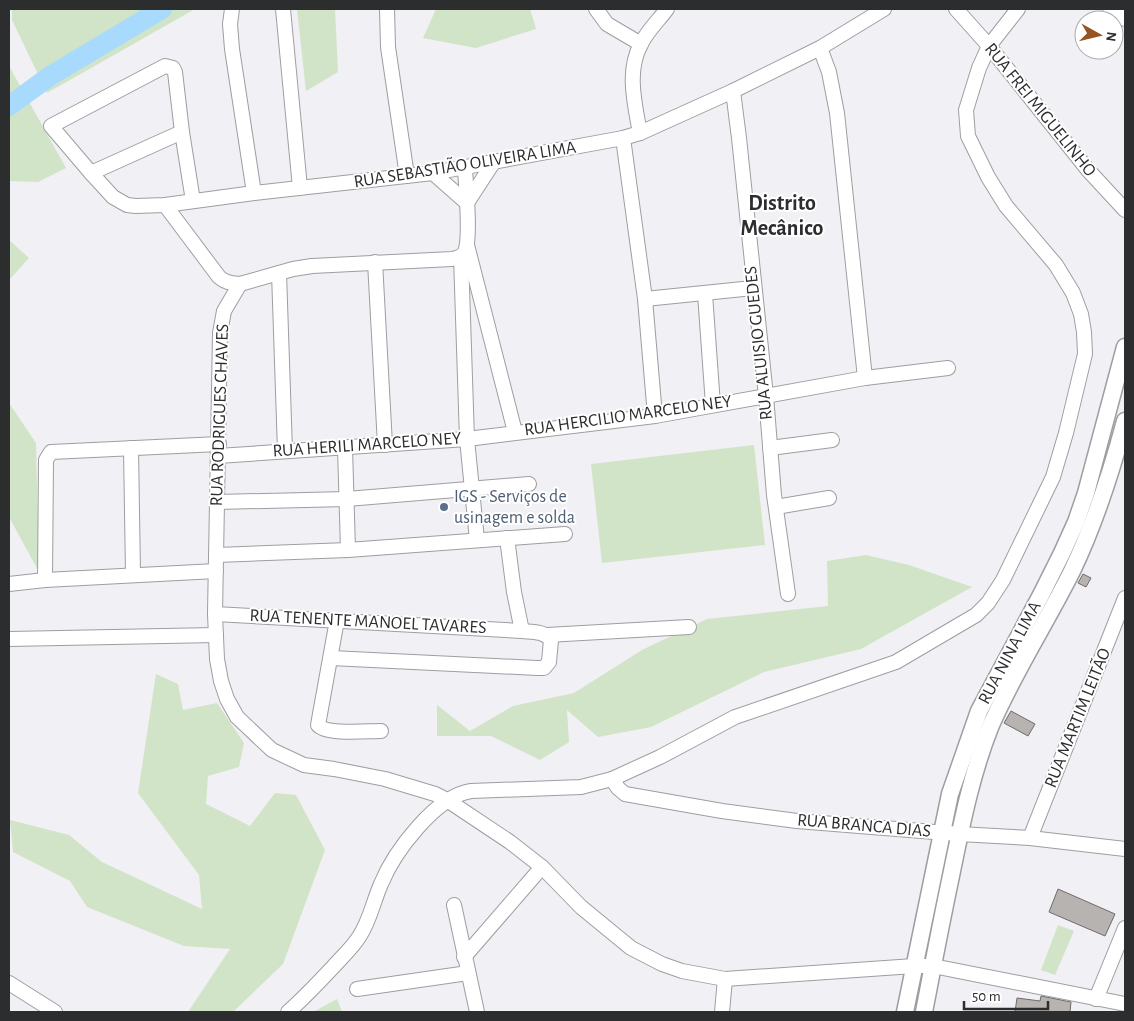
<svg xmlns="http://www.w3.org/2000/svg" width="1134" height="1021" viewBox="0 0 1134 1021" font-family="'Alegreya Sans',sans-serif">
  <style>
    .green { fill: #d1e4c7 }
    .lines { fill: none; stroke-linecap: round; stroke-linejoin: round }
    .river { stroke: #a7dafc; stroke-width: 20 }
    .building { fill: #b7b3b0; stroke: #6e6b68 }
    .minor-casing { stroke: #9e9ea2; stroke-width: 16 }
    .major-casing { stroke: #9e9ea2; stroke-width: 19 }
    .minor { stroke: #fff; stroke-width: 14 }
    .major { stroke: #fff; stroke-width: 16 }
    .service-dot { fill: #5c6f8a; stroke: #fff; stroke-width: 2 }
    .labels { text-anchor: middle; dominant-baseline: central; stroke-width: 4; stroke-linejoin: round; paint-order: stroke }
    .street-label { font-size: 18px; fill: #2c2d2e; stroke: #fff }
    .service-label { font-size: 18px; fill: #4e5e75; stroke: #fff; text-anchor: start }
    .district-label { font-size: 22px; font-weight: bold; fill: #2c2d2e; stroke: #fff }
  </style>
  <rect width="100%" height="100%" fill="#f0f0f5"/>
  <g class="green">
    <polygon points="12,9 195,9 47,93 12,20"/>
    <polygon points="297,9 335,9 338,72 306,91"/>
    <polygon points="436,9 530,9 536,29 476,48 423,38"/>
    <polygon points="9,66 66,168 38,182 9,181"/>
    <polygon points="9,240 29,258 9,280"/>
    <polygon points="9,403 36,443 39,572 9,517"/>
    <polygon points="754,445 765,545 602,563 591,464"/>
    <polygon points="866,555 909,565 972,587 861,649 764,672 651,727 598,737 567,710 569,742 540,760 491,736 437,736 437,705 470,731 513,706 574,693 642,650 707,619 828,606 827,561"/>
    <polygon points="156,674 178,684 183,710 217,703 244,743 239,767 208,776 206,804 250,826 275,793 296,795 325,850 283,964 233,1012 188,1012 230,949 184,946 87,907 70,881 13,852 10,820 69,835 102,862 202,909 199,875 138,793"/>
    <polygon points="1058,925 1074,931 1055,975 1041,970"/>
    <polygon points="337,999 342,1012 313,1012"/>
  </g>
  <g class="lines">
    <polyline class="river" points="9,106 50,76 162,9"/>
  </g>
  <g class="building">
    <polygon points="1083,574 1091,578 1086,587 1078,583"/>
    <polygon points="1011,711 1035,724 1028,736 1004,723"/>
    <polygon points="1058,889 1115,914 1105,936 1049,912"/>
    <polygon points="1041,996 1071,1002 1070,1012 1015,1012 1017,998 1040,1001"/>
  </g>
  <g class="lines">
    <defs>
      <g id="minor">
        <polyline points="232,9 230,24 232,49 254,193"/>
        <polyline points="283,9 300,188"/>
        <polyline points="387,9 388,47 407,176"/>
        <polyline points="596,9 607,24 641,44"/>
        <polyline points="956,9 989,46 1088,170 1125,210"/>
        <polyline points="1110,9 1125,19"/>
        <polyline points="820,48 829,72 837,113 865,378"/>
        <polyline points="733,91 739,138 766,396 774,495 788,594"/>
        <path d="M640,133C635,105 626,71 641,44C647,31 659,20 667,9"/>
        <polyline points="623,138 645,299 655,416"/>
        <polyline points="91,173 182,132"/>
        <polyline points="433,173 467,203 493,163"/>
        <polyline points="193,201 182,132 175,72 173,68 165,66 51,126 91,173 113,197 127,205 136,206 165,205 254,193 433,173 623,138 640,133 733,91 820,48 884,9"/>
        <path d="M165,205L219,277C226,283 231,283 240,284L293,269L312,266L452,259C457,258 462,257 465,252C471,238 466,186 465,169"/>
        <polyline points="467,245 515,432"/>
        <polyline points="461,257 467,439 477,540"/>
        <polyline points="375,262 385,445"/>
        <polyline points="279,273 285,451"/>
        <polyline points="240,284 224,311 220,333 215,614 217,659 221,681 227,699 237,717 272,750 304,765 334,769 385,779 435,794 447,800 510,842 542,867 581,907 631,948 662,964 682,971 725,979 914,966 933,966 1125,1004"/>
        <polyline points="705,294 713,405"/>
        <polyline points="645,299 753,288"/>
        <polyline points="131,448 133,574"/>
        <polyline points="345,448 348,550"/>
        <polyline points="770,448 832,440"/>
        <polyline points="218,456 467,439 655,416 865,378 948,368"/>
        <polyline points="217,502 347,499 529,484"/>
        <polyline points="776,507 829,498"/>
        <polyline points="507,538 514,592 522,631"/>
        <polyline points="217,555 348,550 565,534"/>
        <polyline points="45,580 46,460 51,452 219,444"/>
        <polyline points="9,584 45,580 216,571"/>
        <path d="M215,614L522,631C532,632 544,631 551,640L549,662L544,668H537L331,658"/>
        <path d="M337,620L318,725C326,735 367,731 381,731"/>
        <polyline points="547,635 689,627"/>
        <polyline points="9,639 216,635"/>
        <polyline points="612,779 618,788 625,794 722,811 797,821 959,834 1030,838 1125,849"/>
        <polyline points="1030,838 1125,598"/>
        <polyline points="454,905 477,1012"/>
        <polyline points="464,957 542,867"/>
        <polyline points="9,983 55,1012"/>
        <polyline points="357,989 468,973"/>
        <polyline points="1096,999 1125,928"/>
        <path d="M288,1012C304,998 319,982 334,966C342,957 352,948 359,937C370,921 373,902 381,884C394,852 436,796 471,791L581,787L612,779L660,757L735,717L896,662L976,615L988,603L1003,580L1053,477L1066,433L1085,354L1084,332L1081,314L1073,293L1056,265L1006,206L988,177L968,136L966,110L979,68L989,46L1018,9"/>
        <polyline points="722,1012 725,979"/>
      </g>
      <g id="major">
        <polyline points="905,1012 950,794 979,711 1041,595 1062,553 1076,522 1086,493 1125,347"/>
        <path d="M924,1012C933,965 942,918 952,871C962,822 972,772 991,725C1014,672 1046,623 1072,571C1095,523 1111,473 1125,421"/>
      </g>
    </defs>
    <use href="#minor" class="minor-casing"/>
    <use href="#major" class="major-casing"/>
    <use href="#minor" class="minor"/>
    <use href="#major" class="major"/>
  </g>
  <circle class="service-dot" cx="444" cy="507" r="5"/>
  <g class="labels">
    <g class="street-label">
      <text transform="translate(1040 110) rotate(51)">RUA FREI MIGUELINHO</text>
      <text transform="translate(465 165) rotate(-9)">RUA SEBASTIÃO OLIVEIRA LIMA</text>
      <text transform="translate(759 343) rotate(-96)">RUA ALUISIO GUEDES</text>
      <text transform="translate(220 415) rotate(-88)">RUA RODRIGUES CHAVES</text>
      <text transform="translate(628 416) rotate(-8)">RUA HERCILIO MARCELO NEY</text>
      <text transform="translate(367 445) rotate(-4)">RUA HERILI MARCELO NEY</text>
      <text transform="translate(368 622) rotate(3)">RUA TENENTE MANOEL TAVARES</text>
      <text transform="translate(1010 653) rotate(-62)">RUA NINA LIMA</text>
      <text transform="translate(1078 718) rotate(-68)">RUA MARTIM LEITÃO</text>
      <text transform="translate(864 826) rotate(5)">RUA BRANCA DIAS</text>
    </g>
    <g class="service-label">
      <text x="454" y="497">IGS - Serviços de<tspan x="454" dy="21">usinagem e solda</tspan></text>
    </g>
    <g class="district-label">
      <text x="782" y="203">Distrito<tspan x="782" dy="25">Mecânico</tspan></text>
    </g>
  </g>
  <rect width="1134" height="1021" fill="none" stroke="#2c2d2e" stroke-width="20"/>
  <g transform="translate(1099 35) rotate(98)"><circle r="24" fill="#ffffff" stroke="#ababab"/>
  <path d="M0-4L9 19L0 12L-9 19Z" fill="#965323"/>
  <text y="-8" font-size="14" font-weight="bold" text-anchor="middle" fill="#2c2d2e">N</text>
  </g>
  <path d="M964 1001v8h84v-8" fill="none" stroke="#2c2d2e" stroke-width="2.5"/>
  <text x="972" y="1001" font-size="15" fill="#2c2d2e" stroke="#ffffff" stroke-width="4" paint-order="stroke">50 m</text>
</svg>
